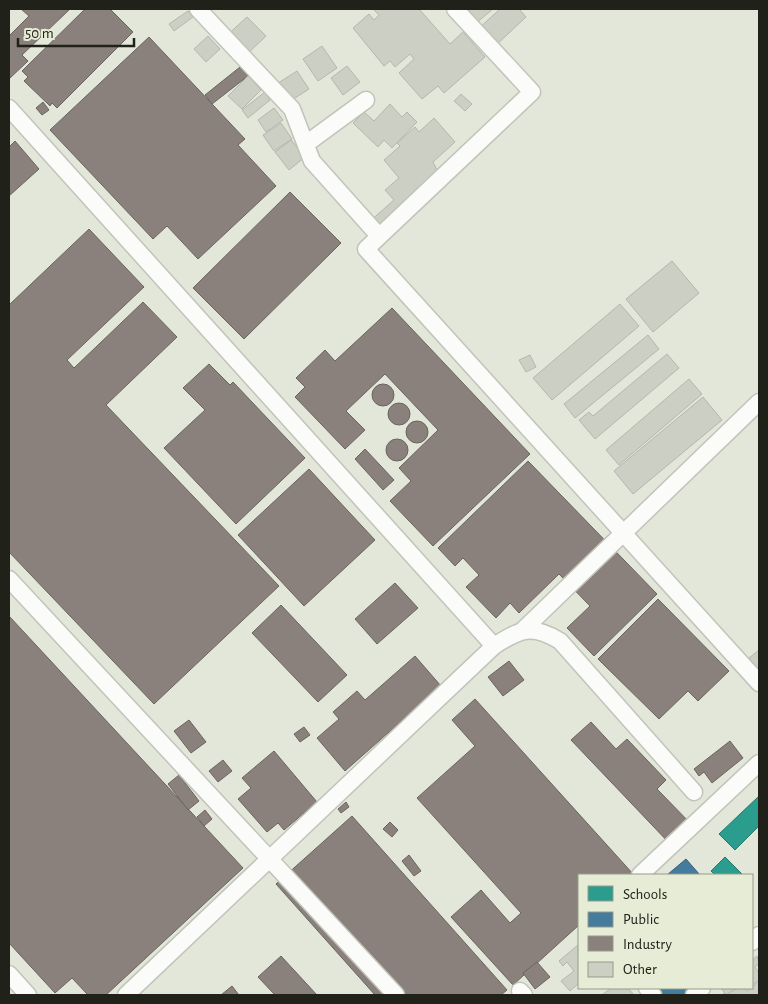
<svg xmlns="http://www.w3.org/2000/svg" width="768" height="1004" viewBox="0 0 768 1004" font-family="'Alegreya Sans',sans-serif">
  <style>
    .schools { fill: #2a9d8f; stroke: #27786c }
    .public { fill: #457b9d; stroke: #3a6076 }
    .industry { fill: #8a817c; stroke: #6a645f }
    .building { fill: #cbcfc4; stroke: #b4b7ad }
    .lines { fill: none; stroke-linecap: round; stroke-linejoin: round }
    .minor-casing { stroke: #c1c4ba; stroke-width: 19 }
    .minor { stroke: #fbfbf9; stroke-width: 16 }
  </style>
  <rect width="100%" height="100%" fill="#e3e7da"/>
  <g class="schools">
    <polygon points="759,796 759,826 735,850 719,834"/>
    <polygon points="725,857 743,875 715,875 711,871"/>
  </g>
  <g class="public">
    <polygon points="686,859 700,875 667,875"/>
    <polygon points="657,988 698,988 690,995 663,995"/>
  </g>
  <g class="industry">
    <polygon points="21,9 70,9 22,55 28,61 9,79 9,36 29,16"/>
    <polygon points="85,9 110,9 133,32 57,108 52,103 50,106 24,81 28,77 22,71"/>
    <polygon points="149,37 245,139 238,145 276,186 198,259 167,226 153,239 50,130"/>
    <polygon points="240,67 248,76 212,104 205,95"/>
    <polygon points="43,102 49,110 42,115 36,108"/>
    <polygon points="15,141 39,169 9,196 9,147"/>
    <polygon points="290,192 341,243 244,339 193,288"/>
    <polygon points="89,229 144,287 67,360 74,368 143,302 177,337 106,405 279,586 154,704 9,552 9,305"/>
    <polygon points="392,308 530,454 433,546 390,501 411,481 399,468 438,430 385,374 346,411 365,430 345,449 295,397 305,387 296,378 325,350 335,361"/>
    <polygon points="209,364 230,385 233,382 305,458 236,524 164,448 205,410 183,388"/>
    <circle cx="383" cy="395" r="11"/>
    <circle cx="399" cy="414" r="11"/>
    <circle cx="417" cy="432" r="11"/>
    <circle cx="397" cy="450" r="11"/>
    <polygon points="365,449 394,480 383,490 355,459"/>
    <polygon points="528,461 657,594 594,656 567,628 590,606 559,574 519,613 510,603 496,618 466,587 479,575 463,558 455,566 438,548"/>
    <polygon points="309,469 375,540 304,606 238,535"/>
    <polygon points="395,583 418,608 377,644 355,619"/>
    <polygon points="658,599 729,671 698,701 688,691 659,719 598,659"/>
    <polygon points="281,605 347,675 318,702 252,633"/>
    <polygon points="9,616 243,868 106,995 88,995 72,978 55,993 9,943"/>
    <polygon points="415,656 441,686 345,771 317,738 339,719 333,712 357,691 365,700"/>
    <polygon points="509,661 524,680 503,696 488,677"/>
    <polygon points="475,699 634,875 579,875 579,925 513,985 451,917 481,890 510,923 521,913 417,798 475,746 452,720"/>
    <polygon points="189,720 206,742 191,753 174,731"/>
    <polygon points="591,722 616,749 627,739 666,780 657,789 692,825 671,845 571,740"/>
    <polygon points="304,727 310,735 300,742 294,734"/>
    <polygon points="730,741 743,758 712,783 704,772 699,776 694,769"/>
    <polygon points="274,751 317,802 284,830 278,823 267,832 238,799 251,788 242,778"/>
    <polygon points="223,760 232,771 218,782 209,771"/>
    <polygon points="179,775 199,801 188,810 168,784"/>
    <polygon points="346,802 349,807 341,813 338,809"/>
    <polygon points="205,810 212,819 204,826 197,817"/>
    <polygon points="352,816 507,990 501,995 375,995 276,884"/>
    <polygon points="390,822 398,830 392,837 383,829"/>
    <polygon points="409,855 421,871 414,876 402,861"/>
    <polygon points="281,956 317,995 275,995 258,977"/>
    <polygon points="537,962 550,977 535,989 523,973"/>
    <polygon points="232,986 239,995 221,995"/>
  </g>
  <g class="building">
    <polygon points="373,9 419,9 450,44 465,30 447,9 493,9 464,33 485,57 444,93 438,86 422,99 399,73 414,59 410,54 395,67 390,61 384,66 353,28 369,14 374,20 379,15"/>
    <polygon points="500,9 519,9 526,17 493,48 477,30"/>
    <polygon points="188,11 193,17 174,31 169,24"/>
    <polygon points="247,17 266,36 244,57 225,37"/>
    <polygon points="208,36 220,49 206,62 194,49"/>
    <polygon points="322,46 337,68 318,81 303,59"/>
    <polygon points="347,66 360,82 343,95 331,78"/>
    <polygon points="297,71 309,89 292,100 275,85"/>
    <polygon points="248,76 261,90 242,109 228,96"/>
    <polygon points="265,92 270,100 248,118 242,110"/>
    <polygon points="461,94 472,104 465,111 454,101"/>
    <polygon points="390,104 402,117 407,112 417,122 392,148 384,140 378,147 353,123 364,112 374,121"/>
    <polygon points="274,108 283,120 266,132 258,120"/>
    <polygon points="434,118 455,142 433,162 440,176 377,233 368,223 394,200 385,190 399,178 384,160 400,146 397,143 415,127 419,132"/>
    <polygon points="281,123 292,139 274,151 263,135"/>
    <polygon points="291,140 305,157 289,170 275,152"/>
    <polygon points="672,261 699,293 653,332 626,299"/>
    <polygon points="620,304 639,326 552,400 533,378"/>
    <polygon points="648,335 659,349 575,418 564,404"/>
    <polygon points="667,354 679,368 595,439 579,420 589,412 593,416"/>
    <polygon points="530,355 536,367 526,372 519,360"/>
    <polygon points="689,379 702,394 619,465 606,450"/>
    <polygon points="703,397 722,420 633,494 614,471"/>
    <polygon points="759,650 759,670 749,658"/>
    <polygon points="579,944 579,983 570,991 561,981 574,971 567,962 563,966 559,961"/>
    <polygon points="757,956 759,964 755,967 759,973 759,980 752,985 752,960"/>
    <polygon points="759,981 759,995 721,995 737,988 744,988 747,991"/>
    <polygon points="611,988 628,988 634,995 602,995"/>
    <polygon points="721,988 737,988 726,995"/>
  </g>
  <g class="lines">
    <defs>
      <g id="minor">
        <polyline points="198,9 292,109 312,161 379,236"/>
        <polyline points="455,9 532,92 366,249 759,683"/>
        <polyline points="9,108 494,646"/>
        <polyline points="306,144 366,100"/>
        <polyline points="9,579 396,995"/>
        <polyline points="523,630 759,402"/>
        <polyline points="640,875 759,763"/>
        <polyline points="752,942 759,935"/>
        <polyline points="9,974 28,995"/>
        <polyline points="647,988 653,995"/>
        <polyline points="520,991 524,995"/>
        <path d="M126,995L494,646C520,629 532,624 560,641L694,792"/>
        <polyline points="694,995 702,988"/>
      </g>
    </defs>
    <use href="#minor" class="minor-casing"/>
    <use href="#minor" class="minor"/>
  </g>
  <rect width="768" height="1004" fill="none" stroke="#20221a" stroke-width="20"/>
  <rect x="578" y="874" width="175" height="115" fill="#e6ecd5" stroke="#979b8a"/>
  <rect x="588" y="886" width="25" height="15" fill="#2a9d8f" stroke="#979b8a"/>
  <text x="623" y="899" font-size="15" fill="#20221a">Schools</text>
  <rect x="588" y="912" width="25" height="15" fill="#457b9d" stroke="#979b8a"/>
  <text x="623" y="924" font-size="15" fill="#20221a">Public</text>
  <rect x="588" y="936" width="25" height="15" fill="#8a817c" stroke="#979b8a"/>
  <text x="623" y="949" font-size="15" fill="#20221a">Industry</text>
  <rect x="588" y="962" width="25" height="15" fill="#cbcfc4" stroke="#979b8a"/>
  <text x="623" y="974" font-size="15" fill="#20221a">Other</text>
  <path d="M18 38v8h116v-8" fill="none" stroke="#20221a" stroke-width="2.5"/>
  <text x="25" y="38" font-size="15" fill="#20221a" stroke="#e6ecd5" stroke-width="4" paint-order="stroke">50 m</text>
</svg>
